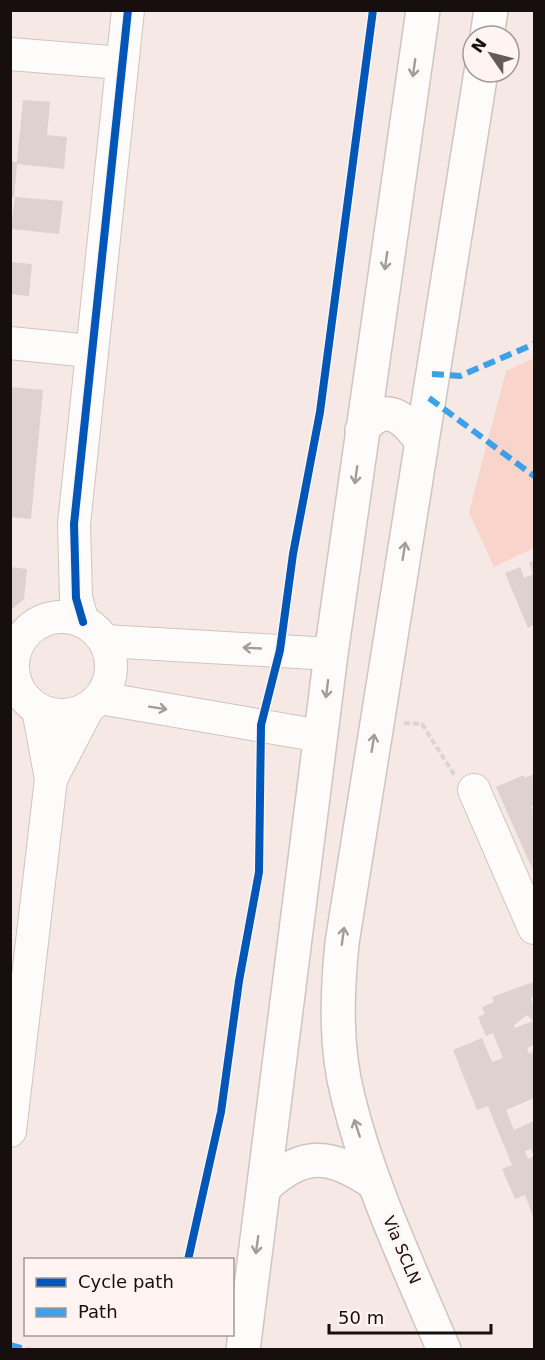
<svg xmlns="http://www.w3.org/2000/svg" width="545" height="1360" viewBox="0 0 545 1360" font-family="'DejaVu Sans',sans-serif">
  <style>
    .green { fill: #f8d4cb }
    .building { fill: #ddd2d0; fill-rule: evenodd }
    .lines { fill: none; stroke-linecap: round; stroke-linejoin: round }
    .minor-casing { stroke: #cfc4c1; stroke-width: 34 }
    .major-casing { stroke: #cfc4c1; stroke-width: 36 }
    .path { stroke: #d9d5d5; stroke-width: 4; stroke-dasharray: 6 3; stroke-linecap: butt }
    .minor { stroke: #fefcfb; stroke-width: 32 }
    .major { stroke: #fefcfb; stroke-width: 33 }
    .quiet { stroke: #3da1e9; stroke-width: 6; stroke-dasharray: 12 6; stroke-linecap: butt }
    .cycleway-casing { stroke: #fff4f2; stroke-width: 11 }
    .cycleway { stroke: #0057b8; stroke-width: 8 }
    .oneway { stroke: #a29d9c }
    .labels { text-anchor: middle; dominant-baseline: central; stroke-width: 4.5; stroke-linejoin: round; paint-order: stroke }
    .street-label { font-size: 16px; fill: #170f0d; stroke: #fff4f2 }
  </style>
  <rect width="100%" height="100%" fill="#f6e8e4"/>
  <polygon class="green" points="534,358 534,548 494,567 469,512 506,371"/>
  <g class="building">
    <polygon points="23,100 50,102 47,135 67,137 64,169 17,164 14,197 10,196 10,161 17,162"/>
    <polygon points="15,197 63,201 59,234 11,229"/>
    <polygon points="10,262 32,264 29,296 10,294"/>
    <polygon points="10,387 43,390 31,519 10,517"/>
    <polygon points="534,560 534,625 528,628 505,573 520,567 524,578 533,574 529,563"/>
    <polygon points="10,567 27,569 24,599 10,611"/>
    <polygon points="534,774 534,806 530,808 534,809 534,873 496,787 524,775 525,778"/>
    <path d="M533,982L534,997L531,998L534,1007V1045L527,1048L529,1054L534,1051V1098L506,1110L514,1130L534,1121V1152L532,1153L531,1149L525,1151L528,1159L534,1156V1219L525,1195L515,1199L502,1169L512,1165L489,1109L488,1106L477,1110L453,1050L482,1038L492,1062L503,1058L493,1033L486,1036L478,1017L485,1014L482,1007L494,1002L492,997ZM527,1015L533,1021L515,1028L514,1025Z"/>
  </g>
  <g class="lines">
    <defs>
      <g id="minor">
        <polyline points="10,54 122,63"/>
        <polyline points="10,343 90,351"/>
        <circle cx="62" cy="666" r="49"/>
        <polyline points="83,622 76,598 74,524 128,10"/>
        <polyline points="105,641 331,654"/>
        <polyline points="100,698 321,736"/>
        <polyline points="51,779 88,708"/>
        <polyline points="474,790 534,928"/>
        <polyline points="10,1131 51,779 38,709"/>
      </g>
      <g id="major">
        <polyline points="487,36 491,10"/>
        <path d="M362,430C385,399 405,418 421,441"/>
        <path d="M265,1187C304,1150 332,1154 375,1184"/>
        <polyline points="243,1350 331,654 423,10"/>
        <path d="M444,1350C409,1267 369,1184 348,1097C335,1047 337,994 342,943L481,72"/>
      </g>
    </defs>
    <use href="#minor" class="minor-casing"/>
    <use href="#major" class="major-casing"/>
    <polyline class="path" points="404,723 422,724 455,776"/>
    <use href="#minor" class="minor"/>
    <use href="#major" class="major"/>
    <g class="quiet">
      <polyline points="432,374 460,376 534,344"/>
      <polyline points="429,398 534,476"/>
      <polyline points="10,1345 28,1350"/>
    </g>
    <defs>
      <g id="cycleway">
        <polyline points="83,622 76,598 74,524 128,10"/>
        <polyline points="188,1260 221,1112 239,981 259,872 261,725 280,650 293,554 320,412 373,10"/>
      </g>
    </defs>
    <use href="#cycleway" class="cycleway-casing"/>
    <use href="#cycleway" class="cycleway"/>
  </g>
  <defs><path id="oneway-shaft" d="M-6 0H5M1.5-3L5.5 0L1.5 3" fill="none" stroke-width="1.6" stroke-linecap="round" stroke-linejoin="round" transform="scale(1.5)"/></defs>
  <g class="oneway">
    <use href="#oneway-shaft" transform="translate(414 68) rotate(98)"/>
    <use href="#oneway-shaft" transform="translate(386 261) rotate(98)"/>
    <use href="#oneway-shaft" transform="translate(356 475) rotate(98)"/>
    <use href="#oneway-shaft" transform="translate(404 551) rotate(-81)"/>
    <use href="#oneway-shaft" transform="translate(252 648) rotate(-177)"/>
    <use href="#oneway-shaft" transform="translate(327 689) rotate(97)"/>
    <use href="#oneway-shaft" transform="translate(158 708) rotate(9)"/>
    <use href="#oneway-shaft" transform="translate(373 743) rotate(-81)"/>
    <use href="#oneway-shaft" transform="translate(343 936) rotate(-82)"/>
    <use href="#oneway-shaft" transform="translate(357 1128) rotate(-108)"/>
    <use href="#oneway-shaft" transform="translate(257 1245) rotate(98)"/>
  </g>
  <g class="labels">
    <g class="street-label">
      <text transform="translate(402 1250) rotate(67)">Via SCLN</text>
    </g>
  </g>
  <rect width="545" height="1360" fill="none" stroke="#170f0d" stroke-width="24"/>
  <rect x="24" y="1258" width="210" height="78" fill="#fff4f2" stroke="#a29896" stroke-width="1.5"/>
  <rect x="36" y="1278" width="30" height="9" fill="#0057b8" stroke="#a29896" stroke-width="1.5"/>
  <text x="78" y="1288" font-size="18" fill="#170f0d">Cycle path</text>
  <rect x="36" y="1308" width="30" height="9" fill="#3da1e9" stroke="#a29896" stroke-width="1.5"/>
  <text x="78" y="1318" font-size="18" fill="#170f0d">Path</text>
  <g transform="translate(491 54) rotate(305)"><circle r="28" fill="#fff4f2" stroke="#a29896" stroke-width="1.5"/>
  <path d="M0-4.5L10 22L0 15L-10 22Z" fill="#655b58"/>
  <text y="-9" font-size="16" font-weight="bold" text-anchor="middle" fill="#170f0d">N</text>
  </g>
  <path d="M329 1324v9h162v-9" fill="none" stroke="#170f0d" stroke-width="3"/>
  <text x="338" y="1324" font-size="18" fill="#170f0d" stroke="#fff4f2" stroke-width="4.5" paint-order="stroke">50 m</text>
</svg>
